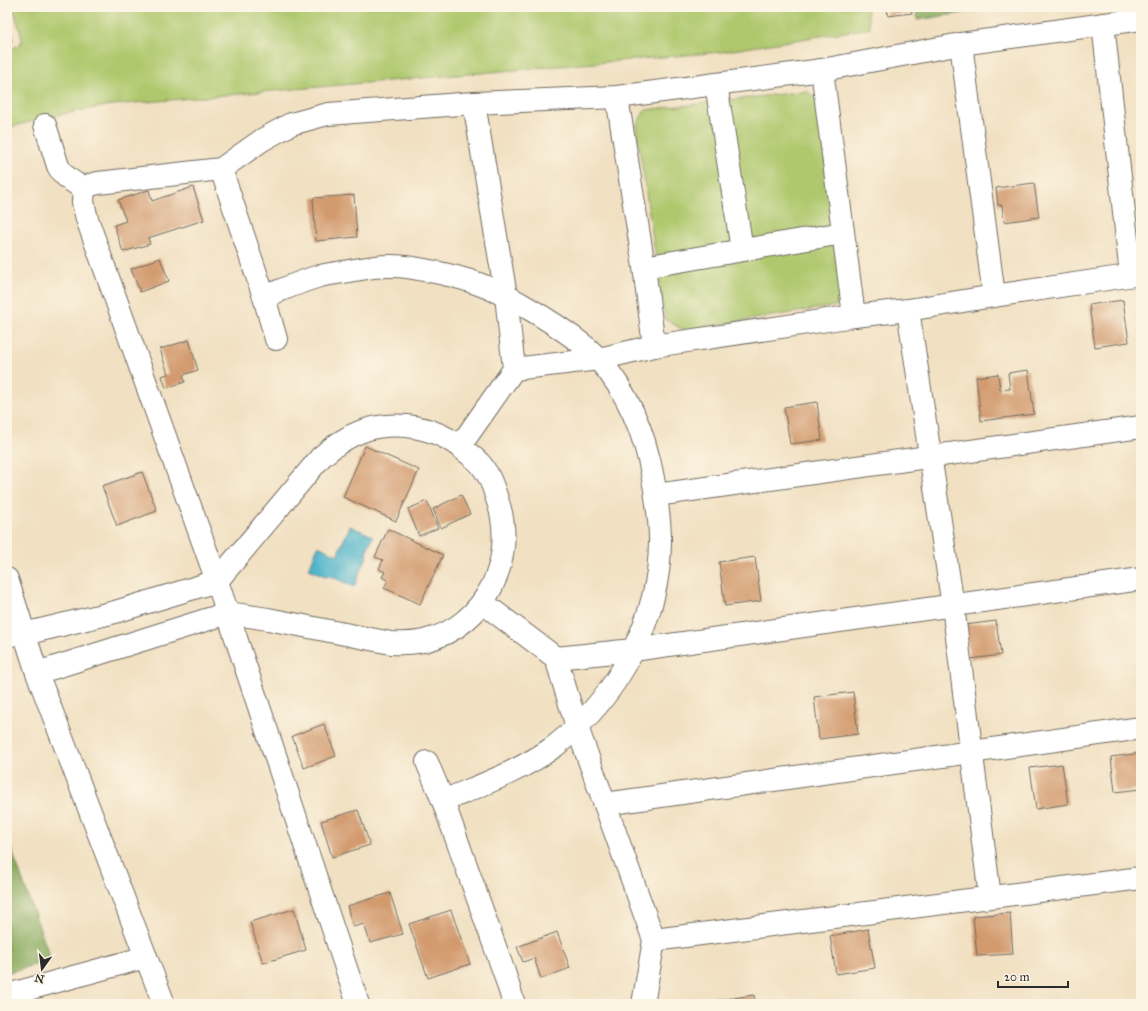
<svg xmlns="http://www.w3.org/2000/svg" width="1148" height="1011" viewBox="0 0 1148 1011" font-family="'IM FELL Great Primer',serif">
  <style>
    .green { fill: #afc86d; stroke: #6d7a4c }
    .forest { fill: #8bac60; stroke: #5b6c46 }
    .water { fill: #4cb2ca; stroke: #3c6e7a }
    .building { fill: #d29a6d }
    .lines { fill: none; stroke-linecap: round; stroke-linejoin: round }
    .minor-casing { stroke: #706a60; stroke-width: 24 }
    .minor { stroke: #fff; stroke-width: 22 }
  </style>
  <rect width="100%" height="100%" fill="#fcf5e5"/>
  <filter id="ink" filterUnits="userSpaceOnUse"><feTurbulence type="fractalNoise" baseFrequency=".025" numOctaves="2"/><feDisplacementMap in="SourceGraphic" scale="8" xChannelSelector="R" yChannelSelector="G"/><feConvolveMatrix kernelMatrix="1 2 1 2 8 2 1 2 1" color-interpolation-filters="sRGB"/></filter>
  <filter id="wash" filterUnits="userSpaceOnUse"><feTurbulence type="fractalNoise" baseFrequency=".012" numOctaves="4" result="noise"/><feDisplacementMap in="SourceGraphic" scale="16" xChannelSelector="R" yChannelSelector="G"/><feGaussianBlur stdDeviation="0.9" result="paint"/><feColorMatrix in="noise" values="0 0 0 0 0 0 0 0 0 0 0 0 0 0 0 0 0 1.4 0 .05"/><feComposite in="paint" operator="in"/></filter>
  <g filter="url(#wash)">
    <rect width="100%" height="100%" fill="#f1e0c1"/>
    <g class="green">
      <polygon points="13,7 867,7 870,28 721,52 112,105 57,115 7,128 7,52 20,44 22,39"/>
      <polygon points="807,91 818,101 843,289 836,306 683,330 665,319 636,126 645,110"/>
    </g>
    <g class="forest">
      <polygon points="916,7 1002,7 917,20"/>
      <polygon points="7,837 51,960 7,973"/>
    </g>
    <polygon class="water" points="350,526 373,536 366,552 368,554 354,587 328,575 327,577 309,569 318,546 337,555"/>
    <g id="blocks">
      <g class="building">
        <polygon points="887,7 911,7 912,13 888,16"/>
        <polygon points="7,26 12,41 7,42"/>
        <polygon points="1034,183 1039,217 1004,222 1002,205 998,205 996,188"/>
        <polygon points="193,187 204,220 148,238 150,244 123,252 114,225 126,221 118,200 149,190 152,201"/>
        <polygon points="354,195 357,237 316,241 313,198"/>
        <polygon points="160,258 169,281 140,292 131,269"/>
        <polygon points="1123,300 1129,342 1095,347 1089,305"/>
        <polygon points="189,340 198,370 183,375 185,382 166,388 162,376 168,374 160,349"/>
        <polygon points="1028,370 1034,414 981,421 976,377 998,374 1000,390 1010,389 1008,373"/>
        <polygon points="817,402 822,440 790,444 784,407"/>
        <polygon points="365,446 419,470 396,521 343,497"/>
        <polygon points="142,472 157,511 117,526 102,486"/>
        <polygon points="461,495 470,514 441,528 433,509"/>
        <polygon points="427,501 438,528 419,536 408,509"/>
        <polygon points="388,529 443,555 420,604 384,588 388,580 382,577 385,572 379,569 383,560 375,557"/>
        <polygon points="755,557 761,601 725,606 719,562"/>
        <polygon points="996,621 1001,655 970,659 965,625"/>
        <polygon points="853,692 858,734 819,739 814,697"/>
        <polygon points="324,724 336,756 304,768 292,736"/>
        <polygon points="1141,753 1141,789 1115,792 1111,757"/>
        <polygon points="1062,764 1068,804 1036,809 1030,768"/>
        <polygon points="358,810 370,845 332,857 321,821"/>
        <polygon points="390,893 403,934 370,943 364,924 353,927 347,906"/>
        <polygon points="294,909 306,950 263,963 250,922"/>
        <polygon points="451,910 470,964 428,978 409,924"/>
        <polygon points="1010,913 1013,954 977,956 973,916"/>
        <polygon points="868,929 875,968 836,974 830,936"/>
        <polygon points="557,932 570,968 541,979 534,958 523,962 517,947"/>
        <polygon points="754,995 755,1004 712,1004 712,1001"/>
      </g>
    </g>
  </g>
  <g filter="url(#ink)">
    <use href="#blocks" fill-opacity="0" stroke="#706a60" stroke-width="1"/>
    <g class="lines">
      <defs>
        <g id="minor">
          <polyline points="1103,24 1131,275"/>
          <polyline points="961,44 994,296"/>
          <polyline points="822,70 854,316"/>
          <polyline points="716,84 742,250"/>
          <polyline points="617,97 644,267 654,346"/>
          <path d="M45,125L58,166C64,178 74,182 84,189L83,202L87,219L217,581L358,1004"/>
          <polyline points="221,169 264,297 276,339"/>
          <polyline points="84,189 90,185 98,183 221,169 262,140 291,124 328,114 474,103 617,97 822,70 961,44 1141,19"/>
          <polyline points="644,267 843,233"/>
          <path d="M264,297C282,290 301,281 320,276C328,274 336,273 343,272C360,269 377,265 394,266C406,266 418,269 430,271C466,278 489,286 521,304C544,317 566,331 587,348C591,352 596,356 600,361C629,394 645,435 653,478C656,497 660,518 660,538C661,618 618,697 555,746C521,771 481,785 443,801"/>
          <polyline points="908,310 953,606 990,897"/>
          <polyline points="514,369 599,359 654,346 854,316 908,310 994,296 1141,274"/>
          <polyline points="460,446 514,369 506,296 474,103"/>
          <polyline points="656,495 1141,427"/>
          <polyline points="7,579 37,673 164,1004"/>
          <polyline points="483,603 556,658 577,727 654,940 643,1004"/>
          <path d="M7,635L24,634L115,612L217,581L321,457C347,434 371,423 407,426C432,429 449,437 469,454C474,458 481,463 484,469C491,478 494,489 497,499C518,557 487,626 424,641C413,643 403,644 391,643L268,619L228,613L37,673"/>
          <polyline points="556,658 633,650 1141,579"/>
          <polyline points="427,762 443,801 504,972 514,1004"/>
          <polyline points="605,804 1141,728"/>
          <polyline points="654,940 1141,878"/>
          <polyline points="7,995 146,957"/>
        </g>
      </defs>
      <use href="#minor" class="minor-casing"/>
      <use href="#minor" class="minor"/>
    </g>
  </g>
  <rect width="1148" height="1011" fill="none" stroke="#fcf5e5" stroke-width="24"/>
  <g transform="translate(42 969) rotate(194)" stroke="#fcf5e5" stroke-width="3" paint-order="stroke">
  <path d="M0-3L7 15L0 10L-7 15Z" fill="#2b2b2b"/>
  <text y="-6" font-size="11" font-weight="bold" text-anchor="middle" fill="#2b2b2b">N</text>
  </g>
  <path d="M998 981v6h70v-6" fill="none" stroke="#2b2b2b" stroke-width="2"/>
  <text x="1004" y="981" font-size="12" fill="#2b2b2b" stroke="#fcf5e5" stroke-width="3" paint-order="stroke">20 m</text>
</svg>
